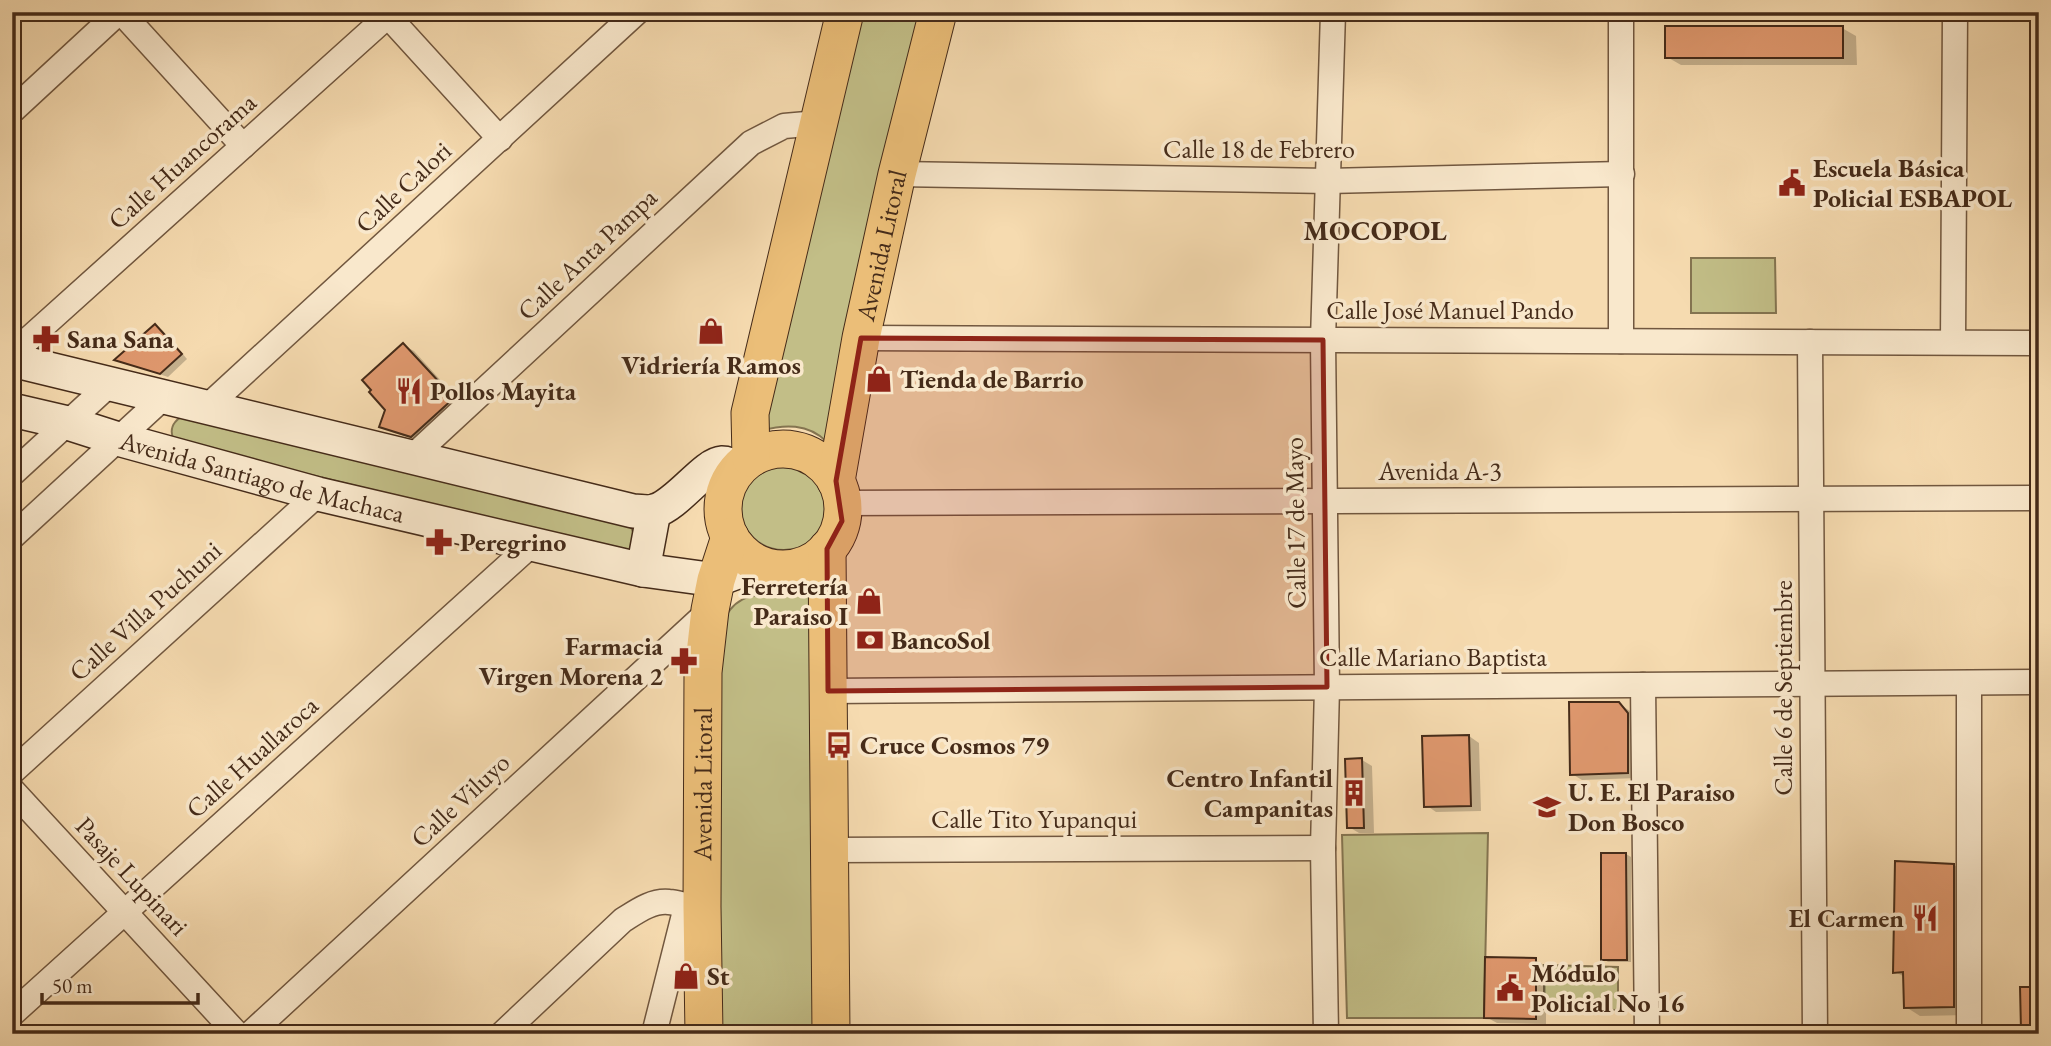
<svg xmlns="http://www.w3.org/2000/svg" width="2051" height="1046" viewBox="0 0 2051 1046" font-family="'EB Garamond',serif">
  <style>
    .green { fill: #c2be87; stroke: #847450; stroke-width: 2 }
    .shadow { fill: #0003 }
    .building { fill: #df986e; stroke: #452b19; stroke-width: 2 }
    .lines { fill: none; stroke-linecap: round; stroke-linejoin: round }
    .street-casing { stroke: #71573f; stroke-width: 27 }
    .secondary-casing { stroke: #452b19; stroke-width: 36 }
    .primary-casing { stroke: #452b19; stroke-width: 39 }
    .street { stroke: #f9e8cc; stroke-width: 24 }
    .secondary { stroke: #f9e8cc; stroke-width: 33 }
    .primary { stroke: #ebbe78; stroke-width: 37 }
    .marked { fill: #8f2418; fill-opacity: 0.2; stroke: #8f2418; stroke-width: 5; stroke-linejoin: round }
    .labels { text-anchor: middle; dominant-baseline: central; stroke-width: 7; stroke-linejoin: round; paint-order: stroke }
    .street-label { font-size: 26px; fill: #452b19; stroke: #f9e8cc }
    .poi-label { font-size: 26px; font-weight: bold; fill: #452b19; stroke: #f9e8cc; text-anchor: start }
    .neighbourhood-label { font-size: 28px; font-weight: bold; fill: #452b19; stroke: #f9e8cc }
  </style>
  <rect width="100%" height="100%" fill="#f6dbb0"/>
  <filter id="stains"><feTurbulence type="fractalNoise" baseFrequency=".00286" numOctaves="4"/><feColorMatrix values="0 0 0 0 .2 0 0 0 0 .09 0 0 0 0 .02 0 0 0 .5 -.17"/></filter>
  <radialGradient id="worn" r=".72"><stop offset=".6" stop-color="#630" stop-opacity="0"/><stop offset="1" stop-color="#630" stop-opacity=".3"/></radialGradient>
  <g class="green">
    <path d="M860,12H928L827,442C808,423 784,424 760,431Z"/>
    <polygon points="1691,258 1775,258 1776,313 1691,313"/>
    <path d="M186,414L631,527L636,539L628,553L174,441C168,428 174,420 186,414Z"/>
    <circle cx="784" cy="505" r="45"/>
    <path d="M821,584L824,1034H718L721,626C735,591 756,596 789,591C800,590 810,587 821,584Z"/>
    <polygon points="1488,833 1484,1018 1347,1018 1342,835"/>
    <polygon points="1544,965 1618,967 1618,1010 1544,1009"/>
  </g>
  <g class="shadow">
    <polygon points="2036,26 2039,26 2039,120 2036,118"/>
    <polygon points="1842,28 1856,36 1857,65 1681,65 1667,57"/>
    <polygon points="155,326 162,330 187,359 168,377 117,360"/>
    <polygon points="403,345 414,351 463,405 423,442 392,432 381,426"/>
    <polygon points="1619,704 1630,711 1639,720 1638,778 1582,780 1572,774"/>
    <polygon points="1469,736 1479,743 1481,811 1436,812 1426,805"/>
    <polygon points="1362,760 1372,766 1374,833 1359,833 1349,827"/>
    <polygon points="1626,854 1631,857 1631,962 1608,962 1603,959"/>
    <polygon points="1954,865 1968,874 1968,1015 1920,1016 1906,1007 1905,977 1895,972"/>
    <polygon points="1535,960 1546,966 1546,1024 1497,1023 1486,1017"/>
    <polygon points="2039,989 2039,1033 2029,1033 2023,1029"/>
  </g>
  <g class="building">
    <rect x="1665" y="26" width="178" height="32"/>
    <polygon points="155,324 182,354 160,374 114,360"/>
    <polygon points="403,343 454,398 411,437 379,427 385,410 369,392 371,390 362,380"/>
    <polygon points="1569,702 1619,702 1628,713 1628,773 1570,775"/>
    <polygon points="1469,735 1471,806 1424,807 1422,736"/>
    <polygon points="1362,758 1364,828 1347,828 1345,759"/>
    <polygon points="1601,853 1626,853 1627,960 1601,960"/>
    <polygon points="1895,861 1954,864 1954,1007 1904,1008 1903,972 1893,973"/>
    <polygon points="1485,957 1536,958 1536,1019 1484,1018"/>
    <polygon points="2020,987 2039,987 2039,1030 2021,1030"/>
  </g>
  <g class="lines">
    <defs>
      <g id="street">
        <polyline points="121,12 243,146"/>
        <polyline points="1621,12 1621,341"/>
        <polyline points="388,16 500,139"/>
        <polyline points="12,111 119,12"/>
        <polyline points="897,174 1328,181 1622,174"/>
        <polyline points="861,338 2039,343"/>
        <polyline points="1810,342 1815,1034"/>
        <polyline points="1953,342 1955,12"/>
        <polyline points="12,354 392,12"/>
        <polyline points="208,406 637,12"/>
        <polyline points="411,458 751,143 784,126 818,123"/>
        <polyline points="12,474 110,384"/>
        <polyline points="842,503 2039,498"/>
        <polyline points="12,537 164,397"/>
        <polyline points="1643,685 1647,1034"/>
        <polyline points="828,691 2039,682"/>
        <polyline points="12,772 318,494"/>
        <polyline points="12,790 237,1034"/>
        <polyline points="830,850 1323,848"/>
        <polyline points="12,1014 531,545"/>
        <polyline points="250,1034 710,610"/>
        <path d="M502,1034L623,920C636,912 652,900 669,902C680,903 688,907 702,907"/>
        <polyline points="654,1034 686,907"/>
        <polyline points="1326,1034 1323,848 1327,687 1323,340 1333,12"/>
        <polyline points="1969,1034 1969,683"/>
      </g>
      <g id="secondary">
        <path d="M12,360L633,511C640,511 649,513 655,511C678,504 705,464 722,463C728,463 733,466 737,469"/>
        <path id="s1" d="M12,410L68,423L118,439L318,494L643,570L716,580L759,564"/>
        <polyline points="643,570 654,511"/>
      </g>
      <g id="primary">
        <circle cx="783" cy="509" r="60"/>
        <polyline points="751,458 750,413 845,12"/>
        <path id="s2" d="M836,481L861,338L897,174L938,12"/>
        <polyline points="827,549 831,1034"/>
        <path id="s3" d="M704,1034L702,907L703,672L710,610L716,580L730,537"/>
      </g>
    </defs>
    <use href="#street" class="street-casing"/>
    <use href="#secondary" class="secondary-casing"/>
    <use href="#primary" class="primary-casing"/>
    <use href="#street" class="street"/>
    <use href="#secondary" class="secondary"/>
    <use href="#primary" class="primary"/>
  </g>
  <path class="marked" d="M861,338L1323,340L1327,687L828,691L827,549L842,521L836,481Z"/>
  <defs>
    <symbol id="civic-bare" viewBox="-9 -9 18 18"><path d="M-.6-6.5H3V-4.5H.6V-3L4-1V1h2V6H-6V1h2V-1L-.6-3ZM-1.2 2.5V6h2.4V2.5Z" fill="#8f2418" stroke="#f9e8cc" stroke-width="2.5" paint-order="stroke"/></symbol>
    <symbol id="shop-bare" viewBox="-9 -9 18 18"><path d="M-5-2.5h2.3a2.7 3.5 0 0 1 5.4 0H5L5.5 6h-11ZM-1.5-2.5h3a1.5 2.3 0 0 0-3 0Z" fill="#8f2418" stroke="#f9e8cc" stroke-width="2.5" paint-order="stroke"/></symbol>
    <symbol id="pharmacy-bare" viewBox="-9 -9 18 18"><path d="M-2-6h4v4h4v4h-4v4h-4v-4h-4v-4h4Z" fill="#8f2418" stroke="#f9e8cc" stroke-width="2.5" paint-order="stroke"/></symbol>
    <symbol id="restaurant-bare" viewBox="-9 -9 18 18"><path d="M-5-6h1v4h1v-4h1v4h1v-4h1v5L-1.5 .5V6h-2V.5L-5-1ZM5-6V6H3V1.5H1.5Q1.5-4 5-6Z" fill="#8f2418" stroke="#f9e8cc" stroke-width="2.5" paint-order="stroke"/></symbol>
    <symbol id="bank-bare" viewBox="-9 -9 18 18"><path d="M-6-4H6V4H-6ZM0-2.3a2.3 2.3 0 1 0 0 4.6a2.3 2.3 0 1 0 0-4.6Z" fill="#8f2418" stroke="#f9e8cc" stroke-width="2.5" paint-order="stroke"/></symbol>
    <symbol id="bus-bare" viewBox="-9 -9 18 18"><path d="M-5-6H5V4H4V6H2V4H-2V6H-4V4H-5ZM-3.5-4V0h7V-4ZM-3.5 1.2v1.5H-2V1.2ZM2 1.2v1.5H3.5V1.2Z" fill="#8f2418" stroke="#f9e8cc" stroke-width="2.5" paint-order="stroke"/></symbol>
    <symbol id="building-bare" viewBox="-9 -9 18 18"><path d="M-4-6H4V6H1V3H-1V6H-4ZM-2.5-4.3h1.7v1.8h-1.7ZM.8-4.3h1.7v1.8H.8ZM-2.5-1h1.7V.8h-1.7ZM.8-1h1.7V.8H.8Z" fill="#8f2418" stroke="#f9e8cc" stroke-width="2.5" paint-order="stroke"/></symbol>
    <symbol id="school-bare" viewBox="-9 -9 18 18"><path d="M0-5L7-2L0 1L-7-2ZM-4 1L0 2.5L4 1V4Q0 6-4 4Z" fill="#8f2418" stroke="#f9e8cc" stroke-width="2.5" paint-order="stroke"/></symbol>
  </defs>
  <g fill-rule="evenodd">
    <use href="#civic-bare" x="1773" y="164" width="38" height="38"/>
    <use href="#shop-bare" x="692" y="312" width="38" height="38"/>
    <use href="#pharmacy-bare" x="27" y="320" width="38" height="38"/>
    <use href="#shop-bare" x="860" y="360" width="38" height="38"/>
    <use href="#restaurant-bare" x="390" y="372" width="38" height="38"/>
    <use href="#pharmacy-bare" x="420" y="523" width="38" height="38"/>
    <use href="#shop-bare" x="850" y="582" width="38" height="38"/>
    <use href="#bank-bare" x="851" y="621" width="38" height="38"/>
    <use href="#pharmacy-bare" x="665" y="642" width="38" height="38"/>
    <use href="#bus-bare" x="820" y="726" width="38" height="38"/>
    <use href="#building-bare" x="1335" y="774" width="38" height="38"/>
    <use href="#school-bare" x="1528" y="788" width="38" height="38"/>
    <use href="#restaurant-bare" x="1906" y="899" width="38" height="38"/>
    <use href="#shop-bare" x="667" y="957" width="38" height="38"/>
    <use href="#civic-bare" x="1491" y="969" width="38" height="38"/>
  </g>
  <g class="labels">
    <g class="street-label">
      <text x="1259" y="149">Calle 18 de Febrero</text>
      <text transform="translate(182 161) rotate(-42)">Calle Huancorama</text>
      <text transform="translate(403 187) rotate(-43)">Calle Calori</text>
      <text stroke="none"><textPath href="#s2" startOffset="240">Avenida Litoral</textPath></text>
      <text transform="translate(587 254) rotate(-43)">Calle Anta Pampa</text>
      <text x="1450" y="310">Calle José Manuel Pando</text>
      <text x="1440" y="471">Avenida A-3</text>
      <text stroke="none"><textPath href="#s1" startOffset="259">Avenida Santiago de Machaca</textPath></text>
      <text transform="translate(1295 523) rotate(-91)">Calle 17 de Mayo</text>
      <text transform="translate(145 611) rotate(-42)">Calle Villa Puchuni</text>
      <text x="1433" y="657">Calle Mariano Baptista</text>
      <text transform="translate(1783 688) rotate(-90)">Calle 6 de Septiembre</text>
      <text transform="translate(252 757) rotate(-42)">Calle Huallaroca</text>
      <text stroke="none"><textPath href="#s3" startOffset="250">Avenida Litoral</textPath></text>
      <text transform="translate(460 800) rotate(-43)">Calle Viluyo</text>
      <text x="1034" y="819">Calle Tito Yupanqui</text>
      <text transform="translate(132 876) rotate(47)">Pasaje Lupinari</text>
    </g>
    <g class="poi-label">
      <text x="1813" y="168">Escuela Básica<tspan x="1813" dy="30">Policial ESBAPOL</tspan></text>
      <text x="67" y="339">Sana Sana</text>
      <text x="711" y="365" text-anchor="middle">Vidriería Ramos</text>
      <text x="900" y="379">Tienda de Barrio</text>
      <text x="430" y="391">Pollos Mayita</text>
      <text x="460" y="542">Peregrino</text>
      <text x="848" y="586" text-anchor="end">Ferretería<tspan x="848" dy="30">Paraiso I</tspan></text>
      <text x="891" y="640">BancoSol</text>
      <text x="663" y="646" text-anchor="end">Farmacia<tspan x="663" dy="30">Virgen Morena 2</tspan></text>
      <text x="860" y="745">Cruce Cosmos 79</text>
      <text x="1333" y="778" text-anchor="end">Centro Infantil<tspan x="1333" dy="30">Campanitas</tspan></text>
      <text x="1568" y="792">U. E. El Paraiso<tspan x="1568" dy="30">Don Bosco</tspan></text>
      <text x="1904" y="918" text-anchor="end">El Carmen</text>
      <text x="1531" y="973">Módulo<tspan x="1531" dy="30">Policial No 16</tspan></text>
      <text x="707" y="976">St</text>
    </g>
    <g class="neighbourhood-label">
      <text x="1375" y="230">MOCOPOL</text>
    </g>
  </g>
  <rect width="2051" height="1046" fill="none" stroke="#f6dbb0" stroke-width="42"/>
  <rect x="14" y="14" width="2023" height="1018" fill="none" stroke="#452b19" stroke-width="3.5"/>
  <rect x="21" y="21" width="2009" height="1004" fill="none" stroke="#452b19" stroke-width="2"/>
  <path d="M42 993v10h156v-10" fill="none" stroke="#452b19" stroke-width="3.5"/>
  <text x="52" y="993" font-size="21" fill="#452b19" stroke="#f9e8cc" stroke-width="5" paint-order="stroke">50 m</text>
  <rect width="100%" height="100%" filter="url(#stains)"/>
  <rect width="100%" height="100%" fill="url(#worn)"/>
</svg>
